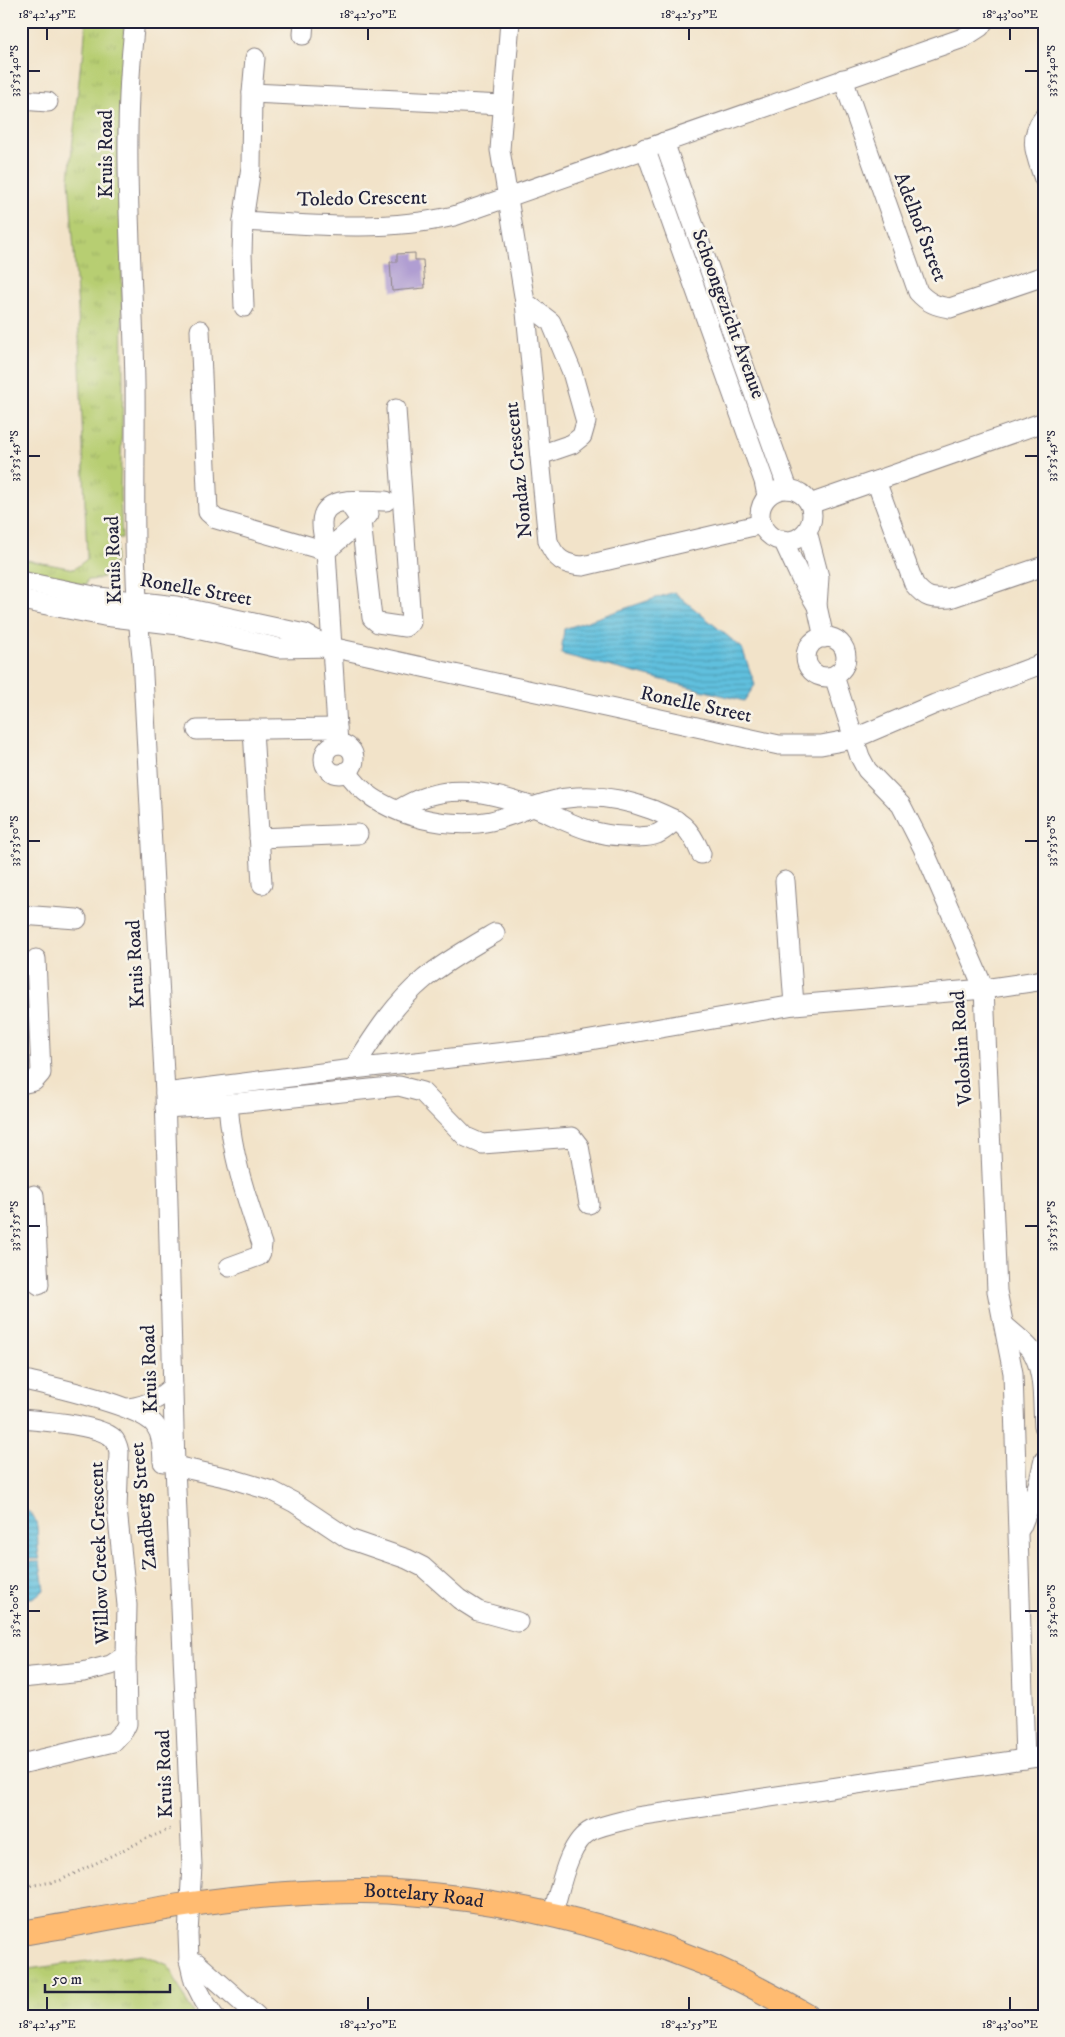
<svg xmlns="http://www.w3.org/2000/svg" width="1065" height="2037" viewBox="0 0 1065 2037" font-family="'IM FELL DW Pica',serif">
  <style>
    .grass { fill: url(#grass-tufts); stroke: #6c7856 }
    .water { fill: url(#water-rules); stroke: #41718c }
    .building { fill: #b09ed2 }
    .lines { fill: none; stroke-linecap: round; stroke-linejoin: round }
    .minor-casing { stroke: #8a8282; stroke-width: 21 }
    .major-casing { stroke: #8a8282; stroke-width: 26 }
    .path { stroke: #8a8282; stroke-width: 3; stroke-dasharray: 1 4; stroke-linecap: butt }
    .minor { stroke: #fff; stroke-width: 19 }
    .major { stroke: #ffbb71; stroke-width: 24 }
    .ticks { fill: none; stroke: #22223b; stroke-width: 2 }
    .labels { text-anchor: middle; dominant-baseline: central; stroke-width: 5; stroke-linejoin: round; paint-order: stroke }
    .street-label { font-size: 20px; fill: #22223b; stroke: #f7f3e8 }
    .neatline { fill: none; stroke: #22223b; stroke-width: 2 }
    .ticks-label { font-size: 12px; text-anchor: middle; fill: #22223b }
  </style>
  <defs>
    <pattern id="grass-tufts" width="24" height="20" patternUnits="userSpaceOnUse" patternTransform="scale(1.25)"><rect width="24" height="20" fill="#b7ce72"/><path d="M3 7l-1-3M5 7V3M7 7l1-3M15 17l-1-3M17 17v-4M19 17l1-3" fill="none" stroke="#9db164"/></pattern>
    <pattern id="water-rules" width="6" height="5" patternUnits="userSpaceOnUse" patternTransform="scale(1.25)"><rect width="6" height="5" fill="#60c0de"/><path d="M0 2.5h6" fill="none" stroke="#4f9cb5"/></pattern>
  </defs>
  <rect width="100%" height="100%" fill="#f7f3e8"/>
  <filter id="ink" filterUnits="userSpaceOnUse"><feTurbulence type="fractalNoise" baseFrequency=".02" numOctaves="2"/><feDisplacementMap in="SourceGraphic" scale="10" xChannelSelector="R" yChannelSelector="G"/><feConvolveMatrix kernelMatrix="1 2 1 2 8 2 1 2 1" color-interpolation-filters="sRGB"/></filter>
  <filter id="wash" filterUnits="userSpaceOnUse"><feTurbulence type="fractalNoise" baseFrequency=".0096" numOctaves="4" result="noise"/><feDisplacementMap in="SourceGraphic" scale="20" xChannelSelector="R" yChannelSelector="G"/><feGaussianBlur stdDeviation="1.12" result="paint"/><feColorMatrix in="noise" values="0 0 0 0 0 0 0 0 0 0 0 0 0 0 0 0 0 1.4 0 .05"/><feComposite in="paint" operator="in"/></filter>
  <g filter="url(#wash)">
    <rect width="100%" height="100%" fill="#f2e3c9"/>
    <g class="grass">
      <path d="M86,21H127L122,256L123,392L120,494L122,538H117C117,561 115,580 87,580L86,585L21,572V559L74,569L87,559L78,309L69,179L81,60H83Z"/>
      <polygon points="141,1954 168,1965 189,2006 196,2016 21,2016 21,1970"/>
    </g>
    <g class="water">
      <polygon points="674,592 742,648 755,685 744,701 561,654 564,629"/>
      <path d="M21,1509C45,1513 34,1542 40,1559H23V1552L21,1551Z"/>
      <polygon points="24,1562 40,1562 44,1590 36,1597 21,1600 21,1565 24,1565"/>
    </g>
    <g id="blocks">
      <polygon class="building" points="415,253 415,260 423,260 425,288 392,291 390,262 397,262 397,254"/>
    </g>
  </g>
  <g filter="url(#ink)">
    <use href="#blocks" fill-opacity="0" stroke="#8a8282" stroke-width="1"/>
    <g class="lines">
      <defs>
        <g id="minor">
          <path d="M135,21C120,142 133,263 135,384C136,474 131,566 142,656L165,1093L175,1466L192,1866L188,1934L189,1960L194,1981L204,2001L214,2016"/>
          <path d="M510,21L500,150L525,302L548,541C555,559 564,565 583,566L762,524"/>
          <polyline points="303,35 304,21"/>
          <path d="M843,79L918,292C928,303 936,306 950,308L1044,276"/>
          <polyline points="252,93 503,105"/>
          <polyline points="21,100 48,102"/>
          <path d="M1044,117C1027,139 1036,155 1044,179"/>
          <polyline points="664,142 788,489"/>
          <polyline points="645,148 764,481 767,496"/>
          <path d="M243,221C312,225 385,232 454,216L963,38L980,27L984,21"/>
          <polyline points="525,302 551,322 572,372 586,422 582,436 572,444 540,455"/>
          <polyline points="244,307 242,254 243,221 251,167 252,93 255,58"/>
          <polyline points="200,330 208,512 216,519 326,551"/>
          <path d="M876,481L914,584C926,599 932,599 950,598L1044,566"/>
          <circle cx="786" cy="515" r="26"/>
          <polyline points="347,501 361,521 372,618 378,623 405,627 411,622 396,409"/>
          <polyline points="810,504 1044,422"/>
          <polyline points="807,531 819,577 817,606 824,638"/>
          <polyline points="783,540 801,579 817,606"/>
          <polyline points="326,551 369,514"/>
          <polyline points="21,581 99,597 176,606 305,634 327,646"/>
          <polyline points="21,600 104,616 179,625 279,648 331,647 779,745 821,745 853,739 935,704 1044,663"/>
          <circle cx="826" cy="657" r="20"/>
          <polyline points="834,676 860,757 867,770 901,805 923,848 984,989 997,1291 1013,1373 1025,1759"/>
          <polyline points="253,729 262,884"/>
          <polyline points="197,730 337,728"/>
          <path d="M338,744L326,551C325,542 322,533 322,524C321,493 366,501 386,501"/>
          <circle cx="339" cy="759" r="15"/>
          <path d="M347,771C372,813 445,831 491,821C517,815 541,801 567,798C598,794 625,799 653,810C681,822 689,825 701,854"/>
          <path d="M398,810C443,781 484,790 533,807C564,819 588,835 623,836C635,837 646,838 657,834C664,831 670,825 676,820"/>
          <polyline points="259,838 358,834"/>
          <polyline points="21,915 77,919"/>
          <polyline points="794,1005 984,989 1044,980"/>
          <path d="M353,1069C374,1036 394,1004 424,979C446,961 471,947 495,933"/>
          <polyline points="21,1084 34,1081 41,1073 36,959"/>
          <polyline points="165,1093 353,1069 550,1047 794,1005 785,881"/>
          <path d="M228,1104C232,1157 245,1194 262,1244L261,1252L259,1256L229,1267"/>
          <polyline points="165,1108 228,1104 399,1086 422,1092 466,1137 482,1144 572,1137 579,1146 589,1204"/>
          <polyline points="34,1195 36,1229"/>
          <polyline points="21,1226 36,1229 39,1285"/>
          <path d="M1005,1326C1013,1333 1024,1341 1031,1350C1045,1371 1042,1402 1044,1426"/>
          <path d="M21,1379C48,1386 140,1405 155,1425C163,1436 162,1449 163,1462"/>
          <path d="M129,1408C148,1405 159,1399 173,1386"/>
          <path d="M21,1419C42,1421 98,1424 113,1438C117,1442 118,1447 119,1452L117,1509L127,1605L126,1655L111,1665L83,1672L21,1678"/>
          <polyline points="175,1466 229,1478 272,1491 295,1503 349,1539 407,1559 423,1567 459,1599 478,1611 518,1622"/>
          <polyline points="1021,1527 1038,1485 1044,1460"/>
          <polyline points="21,1764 113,1742 124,1730 127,1724 126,1655"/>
          <path d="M552,1916C560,1891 567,1842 592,1830C606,1824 623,1821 637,1817L1044,1756"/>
          <polyline points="189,1960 197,1963 257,2016"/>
        </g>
        <g id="major">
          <path id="s1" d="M21,1933C108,1919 199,1899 287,1894C327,1891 369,1889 409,1893C507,1900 611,1925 702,1962C738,1977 772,1996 807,2016"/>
        </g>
      </defs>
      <use href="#minor" class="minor-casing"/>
      <use href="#major" class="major-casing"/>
      <polyline class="path" points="21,1887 59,1881 148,1838 173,1828"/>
      <use href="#minor" class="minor"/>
      <use href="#major" class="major"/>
    </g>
  </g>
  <path class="ticks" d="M47,28V40M368,28V40M689,28V40M1010,28V40M28,71H40M1025,71H1038M28,456H40M1025,456H1038M28,841H40M1025,841H1038M28,1226H40M1025,1226H1038M28,1611H40M1025,1611H1038M47,1997V2010M368,1997V2010M689,1997V2010M1010,1997V2010"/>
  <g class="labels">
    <g class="street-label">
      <text transform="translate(106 154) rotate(-90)">Kruis Road</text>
      <text transform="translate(362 199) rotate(-1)">Toledo Crescent</text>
      <text transform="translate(920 227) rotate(69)">Adelhof Street</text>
      <text transform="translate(728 314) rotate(70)">Schoongezicht Avenue</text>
      <text transform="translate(519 470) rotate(-96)">Nondaz Crescent</text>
      <text transform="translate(114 560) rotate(-92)">Kruis Road</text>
      <text transform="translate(196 590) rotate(10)">Ronelle Street</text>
      <text transform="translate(696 705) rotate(12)">Ronelle Street</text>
      <text transform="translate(136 964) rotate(-93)">Kruis Road</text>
      <text transform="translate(962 1048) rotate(-94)">Voloshin Road</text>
      <text transform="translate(150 1369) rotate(-92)">Kruis Road</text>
      <text transform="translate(144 1506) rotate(-96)">Zandberg Street</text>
      <text transform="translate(100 1553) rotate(-92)">Willow Creek Crescent</text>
      <text transform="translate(165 1774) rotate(-92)">Kruis Road</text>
      <text stroke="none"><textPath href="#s1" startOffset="406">Bottelary Road</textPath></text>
    </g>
  </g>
  <rect width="1065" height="2037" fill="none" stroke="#f7f3e8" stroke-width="55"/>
  <path d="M45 1984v8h125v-8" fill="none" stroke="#22223b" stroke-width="2.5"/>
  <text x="52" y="1984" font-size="15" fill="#22223b" stroke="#f7f3e8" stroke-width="4" paint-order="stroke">50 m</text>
  <rect x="28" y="28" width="1010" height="1982" class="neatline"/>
  <g class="ticks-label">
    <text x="47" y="18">18°42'45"E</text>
    <text x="368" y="18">18°42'50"E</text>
    <text x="689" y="18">18°42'55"E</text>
    <text x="1010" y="18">18°43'00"E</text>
    <text transform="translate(14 71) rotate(-90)" y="4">33°53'40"S</text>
    <text transform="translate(1051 71) rotate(-90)" y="4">33°53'40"S</text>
    <text transform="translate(14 456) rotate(-90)" y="4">33°53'45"S</text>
    <text transform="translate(1051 456) rotate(-90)" y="4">33°53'45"S</text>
    <text transform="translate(14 841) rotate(-90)" y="4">33°53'50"S</text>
    <text transform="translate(1051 841) rotate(-90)" y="4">33°53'50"S</text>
    <text transform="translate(14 1226) rotate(-90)" y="4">33°53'55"S</text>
    <text transform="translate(1051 1226) rotate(-90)" y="4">33°53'55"S</text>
    <text transform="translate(14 1611) rotate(-90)" y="4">33°54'00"S</text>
    <text transform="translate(1051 1611) rotate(-90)" y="4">33°54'00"S</text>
    <text x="47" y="2028">18°42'45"E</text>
    <text x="368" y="2028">18°42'50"E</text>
    <text x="689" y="2028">18°42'55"E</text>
    <text x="1010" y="2028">18°43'00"E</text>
  </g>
</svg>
